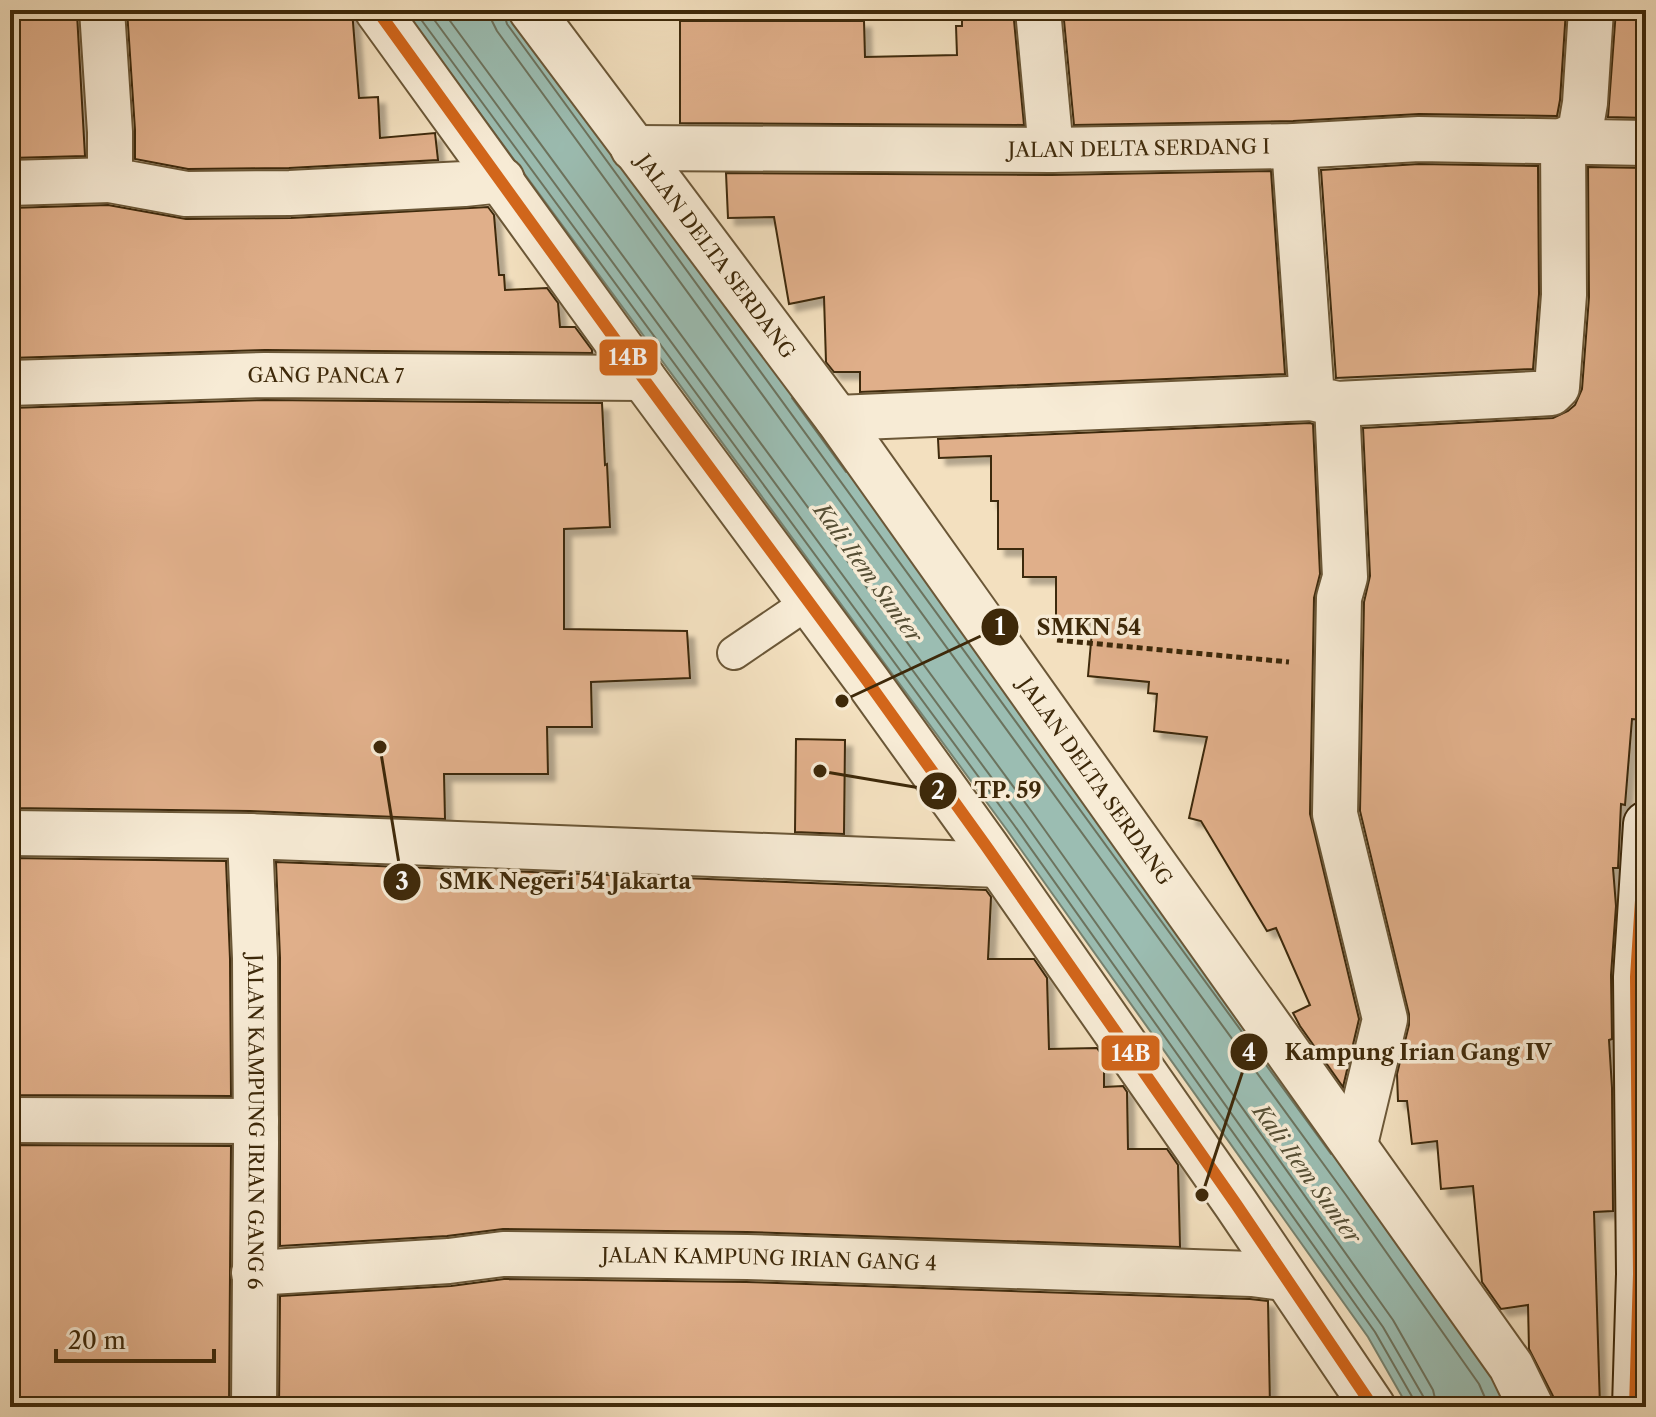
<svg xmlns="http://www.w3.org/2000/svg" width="1656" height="1417" viewBox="0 0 1656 1417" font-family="'Libre Caslon Text',serif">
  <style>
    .water { fill: #9bbdb2; stroke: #76826f; stroke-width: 2 }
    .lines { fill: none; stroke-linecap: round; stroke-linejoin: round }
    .shore { stroke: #6c735e; stroke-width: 2 }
    .building { fill: #e0af8a; stroke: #3e290a; stroke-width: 2; filter: url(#shadow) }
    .service-casing { stroke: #6b5737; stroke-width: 36 }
    .minor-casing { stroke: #6b5737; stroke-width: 48 }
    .tertiary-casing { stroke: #6b5737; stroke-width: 48 }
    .secondary-casing { stroke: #3e290a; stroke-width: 48 }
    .path { stroke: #3e290a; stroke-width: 5; stroke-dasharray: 6 4; stroke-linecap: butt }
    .service { stroke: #f7ebd5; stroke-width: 32 }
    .minor { stroke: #f7ebd5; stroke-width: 44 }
    .tertiary { stroke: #f7ebd5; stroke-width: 44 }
    .secondary { stroke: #f7ebd5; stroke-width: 44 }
    .bus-1-casing { stroke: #f7ebd5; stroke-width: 18 }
    .bus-1 { stroke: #d2661b; stroke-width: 12 }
    .labels { text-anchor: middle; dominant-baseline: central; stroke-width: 7; stroke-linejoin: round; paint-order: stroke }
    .street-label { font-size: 20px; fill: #3e290a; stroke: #f7ebd5 }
    .water-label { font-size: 22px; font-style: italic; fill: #554e34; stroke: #f7ebd5 }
    .leader { fill: none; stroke: #3e290a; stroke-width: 3 }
    .callout-dot { fill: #3e290a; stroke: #f7ebd5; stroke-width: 3 }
    .mark-label { font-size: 24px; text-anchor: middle; font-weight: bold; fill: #fff }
    .callout-label { font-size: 22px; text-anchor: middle; font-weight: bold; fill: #3e290a; stroke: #f7ebd5; stroke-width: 7; stroke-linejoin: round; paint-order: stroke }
    .line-badge { stroke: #f7ebd5; stroke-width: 3 }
    .badge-label { font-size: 22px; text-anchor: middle; font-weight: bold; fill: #fff }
  </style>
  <defs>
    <filter id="shadow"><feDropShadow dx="7" dy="7" stdDeviation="2" flood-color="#0004"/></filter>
  </defs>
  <rect width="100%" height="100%" fill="#f3e0bf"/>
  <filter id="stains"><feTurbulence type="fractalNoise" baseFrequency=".0025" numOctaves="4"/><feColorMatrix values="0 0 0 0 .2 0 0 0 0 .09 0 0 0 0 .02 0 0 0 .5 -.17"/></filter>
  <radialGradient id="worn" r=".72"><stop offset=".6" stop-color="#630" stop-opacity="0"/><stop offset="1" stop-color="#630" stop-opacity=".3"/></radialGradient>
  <polygon class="water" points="404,10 519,10 1522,1407 1408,1407 1368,1337 1007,830"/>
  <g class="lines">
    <g class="shore">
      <polyline points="414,10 1014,825 1375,1332 1414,1400 1415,1407"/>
      <polyline points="427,10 1022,819 1383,1327 1423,1396 1425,1407"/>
      <polyline points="442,10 1032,812 1393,1320 1433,1390 1437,1407"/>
      <polyline points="491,10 492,21 497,31 1346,1195 1479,1384 1489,1407"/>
      <polyline points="503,10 507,24 1331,1154"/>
      <polyline points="792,398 846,472"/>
    </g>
  </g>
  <g class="building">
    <polygon points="127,10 352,10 359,98 378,97 380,138 435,133 438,160 289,168 188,169 135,159 135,130"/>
    <polygon points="962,10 1013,10 1024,125 680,123 680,21 864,21 865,57 957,55 956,26 962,26"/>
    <polygon points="1063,10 1566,10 1560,100 1557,116 1419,114 1293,121 1074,125"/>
    <polygon points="1616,10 1646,10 1646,118 1608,117"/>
    <polygon points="77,14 85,156 10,158 10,18"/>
    <polygon points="1419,164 1538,166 1539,294 1533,369 1336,378 1321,170"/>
    <polygon points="1588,167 1646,168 1646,696 1644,720 1632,719 1625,805 1621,804 1618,868 1613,868 1616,906 1611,975 1612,1039 1609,1040 1612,1088 1613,1211 1594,1212 1600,1407 1556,1407 1553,1396 1529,1349 1528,1305 1501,1309 1482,1282 1473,1186 1441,1189 1437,1141 1412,1144 1407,1101 1398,1101 1397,1074 1409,1025 1409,1014 1360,811 1364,602 1370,576 1363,428 1553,418 1568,411 1575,405 1582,389 1589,297"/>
    <polygon points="1271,171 1285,374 860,392 860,372 834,372 826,362 824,297 789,304 774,217 728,218 726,173 1051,175"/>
    <polygon points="108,205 186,219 291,218 488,207 494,215 499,275 504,275 505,290 547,288 558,303 560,327 575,327 592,350 592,353 265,350 10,358 10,208"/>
    <polygon points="265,400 602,403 605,465 607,464 610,527 564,529 564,629 687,631 690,678 591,682 592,727 547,727 548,774 444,774 445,819 250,811 10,808 10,538 13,538 10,408"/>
    <polygon points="1310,423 1313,424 1320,574 1314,598 1310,814 1359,1019 1343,1087 1300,1026 1293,1013 1310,1005 1276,928 1267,931 1201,821 1189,818 1207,737 1154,731 1157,694 1148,693 1149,682 1088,676 1093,620 1056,621 1056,577 1023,577 1023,549 998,549 998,501 991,501 991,456 939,458 938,439"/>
    <polygon points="796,739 845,740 844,834 795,832"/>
    <polygon points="10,858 226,861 230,959 231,1096 10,1095"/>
    <polygon points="276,862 986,890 991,897 988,959 1034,959 1047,978 1049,1049 1097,1048 1104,1058 1104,1087 1123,1086 1127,1092 1128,1149 1167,1149 1178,1165 1180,1247 747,1232 503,1229 447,1236 280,1246 280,958"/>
    <polygon points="11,1145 231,1146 229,1405 10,1407 10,1351 12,1351"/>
    <polygon points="504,1279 746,1282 1250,1299 1268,1301 1270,1407 279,1407 280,1296 451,1286"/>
  </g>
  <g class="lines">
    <defs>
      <polyline id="service" points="734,653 809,602"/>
      <g id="minor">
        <polyline points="102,10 110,132 110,180 186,194 290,193 464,184 502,180"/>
        <path id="s1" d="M531,10L837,418L1511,1366L1531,1407"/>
        <polyline points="1038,10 1051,150"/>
        <polyline points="1294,146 1312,398 1337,404 1345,577 1339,598 1335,814 1385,1019 1355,1144"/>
        <path id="s2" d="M633,148L1051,150L1294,146L1419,139L1646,143"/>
        <polyline points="10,183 110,180"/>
        <path id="s3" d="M10,383L265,375L643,378"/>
        <polyline points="1337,404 1535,394 1551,393 1557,387 1564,295 1563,141 1580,132 1585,103 1591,10"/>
        <polyline points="837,418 1312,398"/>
        <polyline points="10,833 250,836 999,865"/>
        <path id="s4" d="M250,836L255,958L256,1142L254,1407"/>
        <polyline points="10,1120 256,1121"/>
        <path id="s5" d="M254,1273L449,1261L503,1254L747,1257L1252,1274L1284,1278"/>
      </g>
      <polyline id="tertiary" points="377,10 643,378 868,682 986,846 1236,1204 1373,1407"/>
      <polyline id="secondary" points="1635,1407 1639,1274 1636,977 1646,824"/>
    </defs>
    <use href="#service" class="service-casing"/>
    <use href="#minor" class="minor-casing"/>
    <use href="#tertiary" class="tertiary-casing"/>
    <use href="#secondary" class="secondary-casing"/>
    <polyline class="path" points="1057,640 1289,662"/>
    <use href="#service" class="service"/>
    <use href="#minor" class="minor"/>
    <use href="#tertiary" class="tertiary"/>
    <use href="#secondary" class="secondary"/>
    <defs>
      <g id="bus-1">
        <polyline points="377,10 643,378 868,682 986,846 1236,1204 1373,1407"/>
        <polyline points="1635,1407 1639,1274 1636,977 1646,824"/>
      </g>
    </defs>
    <use href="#bus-1" class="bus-1-casing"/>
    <use href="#bus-1" class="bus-1"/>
  </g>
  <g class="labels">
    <g class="street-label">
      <text stroke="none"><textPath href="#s2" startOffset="506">JALAN DELTA SERDANG I</textPath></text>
      <text stroke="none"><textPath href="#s1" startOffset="308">JALAN DELTA SERDANG</textPath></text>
      <text stroke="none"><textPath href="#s3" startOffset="316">GANG PANCA 7</textPath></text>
      <text stroke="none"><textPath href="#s1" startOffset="956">JALAN DELTA SERDANG</textPath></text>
      <text stroke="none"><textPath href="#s4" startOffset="286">JALAN KAMPUNG IRIAN GANG 6</textPath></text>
      <text stroke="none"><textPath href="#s5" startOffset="516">JALAN KAMPUNG IRIAN GANG 4</textPath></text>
    </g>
    <g class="water-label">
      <text transform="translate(868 573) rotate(54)">Kali Item Sunter</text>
      <text transform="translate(1307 1174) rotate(54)">Kali Item Sunter</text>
    </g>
  </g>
  <path class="leader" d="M842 701L1000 627M820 771L938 791M380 747L402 882M1202 1195L1249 1052"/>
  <g class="callout-dot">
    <circle cx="842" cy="701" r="8"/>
    <circle cx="820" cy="771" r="8"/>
    <circle cx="380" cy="747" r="8"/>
    <circle cx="1202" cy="1195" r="8"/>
    <circle cx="1000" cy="627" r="20"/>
    <circle cx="938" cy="791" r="20"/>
    <circle cx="402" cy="882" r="20"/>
    <circle cx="1249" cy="1052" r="20"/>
  </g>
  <g class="mark-label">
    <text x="1000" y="635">1</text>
    <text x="938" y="799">2</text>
    <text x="402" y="890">3</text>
    <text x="1249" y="1061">4</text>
  </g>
  <g class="callout-label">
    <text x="1089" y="635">SMKN 54</text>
    <text x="1008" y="798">TP. 59</text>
    <text x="565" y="889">SMK Negeri 54 Jakarta</text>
    <text x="1418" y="1060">Kampung Irian Gang IV</text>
  </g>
  <g class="line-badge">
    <rect x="598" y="338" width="61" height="39" rx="8" fill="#d2661b"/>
    <rect x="1100" y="1034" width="61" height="38" rx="8" fill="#d2661b"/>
  </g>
  <g class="badge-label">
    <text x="628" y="365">14B</text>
    <text x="1131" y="1061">14B</text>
  </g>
  <rect width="1656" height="1417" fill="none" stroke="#f3e0bf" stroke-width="40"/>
  <rect x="12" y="12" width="1632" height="1393" fill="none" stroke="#3e290a" stroke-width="4"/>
  <rect x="20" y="20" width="1616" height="1377" fill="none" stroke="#3e290a" stroke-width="2"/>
  <path d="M56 1349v12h158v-12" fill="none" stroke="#3e290a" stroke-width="4"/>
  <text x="68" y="1349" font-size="24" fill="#3e290a" stroke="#f7ebd5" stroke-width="6" paint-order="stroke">20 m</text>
  <rect width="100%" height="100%" filter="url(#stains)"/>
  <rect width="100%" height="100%" fill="url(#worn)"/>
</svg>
